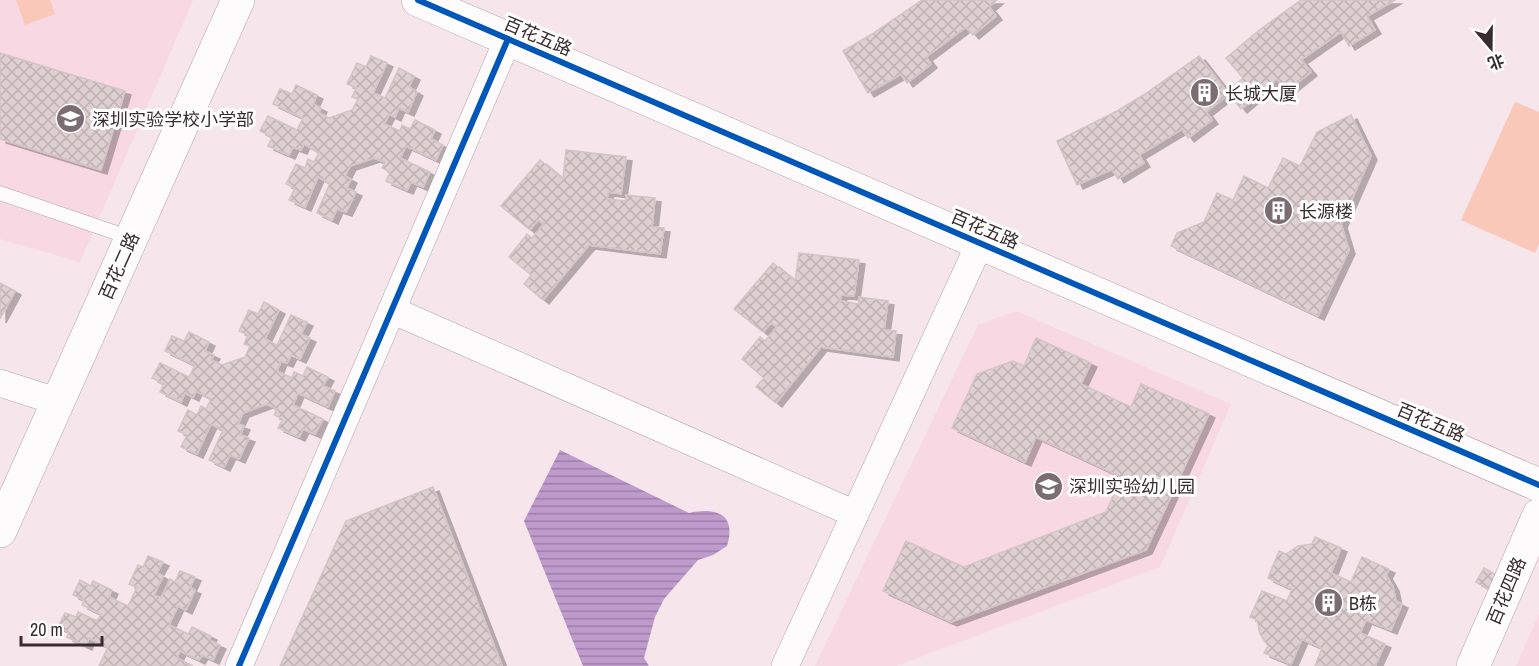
<svg xmlns="http://www.w3.org/2000/svg" width="1539" height="666" viewBox="0 0 1539 666" font-family="'Archivo Narrow','Noto Sans SC',sans-serif">
  <style>
    .built { fill: #f8d8e2 }
    .grass { fill: #f9c8b9 }
    .water { fill: url(#water-rules) }
    .building { fill: url(#building-cross-hatch); stroke: #d3c5c6; stroke-width: 1.5; filter: url(#shadow) }
    .lines { fill: none; stroke-linecap: round; stroke-linejoin: round }
    .lane-casing { stroke: #b1a4a8; stroke-width: 15 }
    .street-casing { stroke: #b1a4a8; stroke-width: 28 }
    .secondary-casing { stroke: #b1a4a8; stroke-width: 34 }
    .lane { stroke: #fefbfc; stroke-width: 14 }
    .street { stroke: #fefbfc; stroke-width: 27 }
    .secondary { stroke: #fefbfc; stroke-width: 33 }
    .cycleway-casing { stroke: #fff; stroke-width: 10 }
    .cycleway { stroke: #0057b8; stroke-width: 6 }
    .labels { text-anchor: middle; dominant-baseline: central; stroke-width: 6; stroke-linejoin: round; paint-order: stroke }
    .street-label { font-size: 18px; fill: #392c30; stroke: #fff }
    .poi-label { font-size: 18px; fill: #392c30; stroke: #fff; text-anchor: start }
  </style>
  <defs>
    <pattern id="water-rules" width="6" height="5" patternUnits="userSpaceOnUse" patternTransform="scale(1.5)"><rect width="6" height="5" fill="#be9bcc"/><path d="M0 2.5h6" fill="none" stroke="#9b7fa6"/></pattern>
    <pattern id="building-cross-hatch" width="8" height="8" patternUnits="userSpaceOnUse" patternTransform="scale(1.5)"><rect width="8" height="8" fill="#decfd1"/><path d="M0 0l8 8M0 8l8-8" fill="none" stroke="#bfb2b4"/></pattern>
    <filter id="shadow"><feDropShadow dx="6" dy="4" stdDeviation="0" flood-color="#0004"/></filter>
  </defs>
  <rect width="100%" height="100%" fill="#f6e5ea"/>
  <g class="built">
    <polygon points="0,0 193,0 80,262 0,239"/>
    <polygon points="1016,311 1231,404 1160,567 896,666 815,666 978,325"/>
    <polygon points="1539,614 1539,666 1516,666"/>
  </g>
  <g class="grass">
    <polygon points="16,0 50,0 55,14 25,25"/>
    <polygon points="1515,102 1539,112 1539,244 1535,253 1461,220"/>
  </g>
  <path class="water" d="M560,450L689,513C716,507 737,514 727,546L713,555L698,560L664,599L655,617L644,658L649,666H583L524,521Z"/>
  <g class="building">
    <polygon points="922,0 997,0 989,7 996,16 973,35 966,27 926,57 931,64 907,83 901,74 868,93 843,51 872,34"/>
    <polygon points="1301,0 1395,0 1367,16 1375,30 1349,46 1341,32 1301,60 1311,72 1287,91 1277,79 1241,109 1229,94 1206,112 1212,120 1188,138 1182,129 1139,155 1144,163 1118,179 1112,169 1077,185 1057,141 1117,111 1145,94 1199,56 1227,92 1243,78 1226,58 1258,31"/>
    <polygon points="0,53 125,91 101,170 0,139"/>
    <polygon points="371,56 387,63 373,93 385,98 399,68 414,76 409,87 417,92 408,112 399,108 395,117 389,114 384,124 400,131 402,125 410,129 415,120 435,130 431,139 443,145 436,160 406,146 400,158 430,172 423,187 411,182 407,190 386,181 390,172 382,168 385,162 374,158 350,166 345,176 351,179 347,188 356,192 346,212 337,209 332,220 317,213 330,183 318,177 305,207 289,200 295,188 286,184 296,164 305,168 308,159 314,162 319,152 304,144 301,150 293,147 289,155 268,146 272,137 260,131 268,116 297,130 303,118 273,104 280,89 292,94 296,85 317,95 313,104 321,108 319,113 329,118 352,110 358,99 352,97 356,88 347,84 357,63 366,67"/>
    <polygon points="1351,115 1371,156 1341,224 1349,250 1318,316 1171,246 1177,233 1204,222 1217,193 1233,200 1244,176 1268,188 1283,158 1300,166 1317,132"/>
    <polygon points="566,150 626,157 621,194 608,192 607,199 626,201 626,195 655,198 652,227 664,228 660,254 589,245 543,300 524,284 531,275 509,257 527,234 532,238 544,224 538,220 530,230 501,206 540,160 563,179"/>
    <polygon points="799,253 859,260 854,296 841,295 840,301 859,304 859,297 888,301 884,330 896,331 893,357 821,347 776,403 756,387 764,378 742,359 760,337 765,341 777,327 771,323 763,332 734,309 773,263 795,281"/>
    <polygon points="0,283 15,291 0,319"/>
    <polygon points="264,302 279,310 265,339 277,345 291,315 307,322 301,334 310,338 300,359 291,355 287,363 281,361 277,371 292,378 294,372 303,376 307,367 328,377 323,386 335,391 328,407 298,393 293,405 323,419 315,434 303,429 299,437 278,428 283,419 274,415 277,409 267,404 243,413 238,424 244,426 240,435 249,438 239,459 230,455 224,467 209,460 223,430 211,424 197,454 181,447 187,435 178,431 188,410 197,415 201,406 206,409 211,399 196,391 193,397 185,393 181,402 160,392 164,384 152,378 160,363 189,377 195,365 165,351 172,336 184,341 189,332 209,342 205,351 214,355 211,360 222,365 245,357 250,346 244,344 248,335 239,331 249,310 258,314"/>
    <polygon points="1036,338 1091,363 1081,384 1131,407 1141,384 1209,414 1146,550 951,622 883,591 906,541 964,567 1106,512 1122,477 1036,437 1025,462 952,428 977,374 1013,361 1024,366"/>
    <polygon points="433,487 502,666 280,666 346,521"/>
    <polygon points="1315,537 1341,548 1331,573 1351,582 1362,557 1389,569 1386,575 1393,587 1396,601 1402,604 1391,630 1366,620 1360,633 1385,644 1375,666 1315,666 1322,648 1302,639 1291,664 1264,653 1268,646 1260,634 1257,620 1250,617 1262,591 1287,601 1292,589 1268,578 1279,551 1286,554 1298,546 1312,544"/>
    <polygon points="148,556 163,562 157,573 163,576 154,595 161,598 170,579 175,582 180,571 195,577 190,588 195,590 186,610 178,606 169,625 188,634 192,627 211,636 209,640 220,645 213,660 202,655 199,660 180,651 177,658 193,666 99,666 108,647 89,638 86,646 67,637 69,632 58,627 65,613 76,617 78,612 97,621 101,614 82,605 84,600 73,595 80,580 91,586 93,581 112,590 109,597 128,606 137,587 129,584 138,565 143,567"/>
    <polygon points="1484,568 1498,576 1490,590 1476,582"/>
  </g>
  <g class="lines">
    <defs>
      <polyline id="lane" points="0,193 131,238"/>
      <g id="street">
        <polyline points="392,310 855,514"/>
        <polyline points="0,383 59,402"/>
        <polyline points="239,666 508,39"/>
        <polyline points="785,666 980,243"/>
      </g>
      <g id="secondary">
        <polyline points="418,0 1539,485"/>
        <polyline points="0,531 238,0"/>
        <polyline points="1473,666 1539,515"/>
      </g>
    </defs>
    <use href="#lane" class="lane-casing"/>
    <use href="#street" class="street-casing"/>
    <use href="#secondary" class="secondary-casing"/>
    <use href="#lane" class="lane"/>
    <use href="#street" class="street"/>
    <use href="#secondary" class="secondary"/>
    <defs>
      <g id="cycleway">
        <polyline points="418,0 1539,485"/>
        <polyline points="239,666 508,39"/>
      </g>
    </defs>
    <use href="#cycleway" class="cycleway-casing"/>
    <use href="#cycleway" class="cycleway"/>
  </g>
  <defs>
    <symbol id="building-disc" viewBox="-11 -11 22 22"><circle r="9.5" fill="#7b6d71" stroke="#fff"/><path d="M-4-6H4V6H1V3H-1V6H-4ZM-2.5-4.3h1.7v1.8h-1.7ZM.8-4.3h1.7v1.8H.8ZM-2.5-1h1.7V.8h-1.7ZM.8-1h1.7V.8H.8Z" fill="#fff"/></symbol>
    <symbol id="school-disc" viewBox="-11 -11 22 22"><circle r="9.5" fill="#7b6d71" stroke="#fff"/><path d="M0-5L7-2L0 1L-7-2ZM-4 1L0 2.5L4 1V4Q0 6-4 4Z" fill="#fff"/></symbol>
  </defs>
  <g fill-rule="evenodd">
    <use href="#building-disc" x="1188" y="76" width="33" height="33"/>
    <use href="#school-disc" x="54" y="102" width="33" height="33"/>
    <use href="#building-disc" x="1262" y="194" width="33" height="33"/>
    <use href="#school-disc" x="1032" y="470" width="33" height="33"/>
    <use href="#building-disc" x="1312" y="586" width="33" height="33"/>
  </g>
  <g class="labels">
    <g class="street-label">
      <text transform="translate(538 36) rotate(23)">百花五路</text>
      <text transform="translate(985 229) rotate(23)">百花五路</text>
      <text transform="translate(119 266) rotate(-66)">百花二路</text>
      <text transform="translate(1431 422) rotate(23)">百花五路</text>
      <text transform="translate(1506 591) rotate(-67)">百花四路</text>
    </g>
    <g class="poi-label">
      <text x="1225" y="93">长城大厦</text>
      <text x="92" y="119">深圳实验学校小学部</text>
      <text x="1299" y="211">长源楼</text>
      <text x="1069" y="486">深圳实验幼儿园</text>
      <text x="1349" y="603">B栋</text>
    </g>
  </g>
  <g transform="translate(1491 48) rotate(160)" stroke="#ffffff" stroke-width="4.5" paint-order="stroke">
  <path d="M0-4.5L10 22L0 15L-10 22Z" fill="#392c30"/>
  <text y="-9" font-size="16" font-weight="bold" text-anchor="middle" fill="#392c30">北</text>
  </g>
  <path d="M21 636v9h81v-9" fill="none" stroke="#392c30" stroke-width="3"/>
  <text x="30" y="636" font-size="18" fill="#392c30" stroke="#ffffff" stroke-width="4.5" paint-order="stroke">20 m</text>
</svg>
